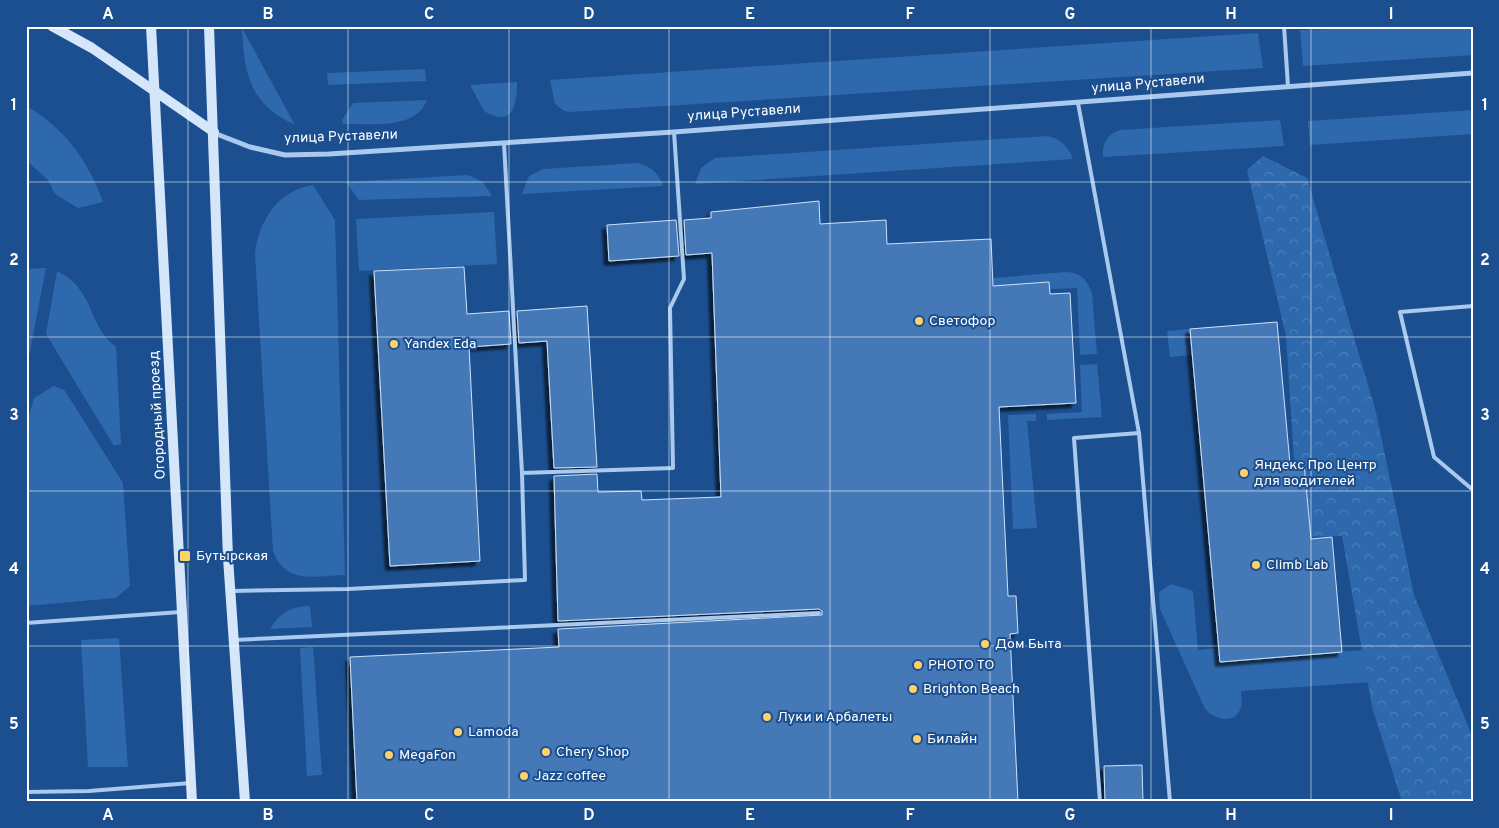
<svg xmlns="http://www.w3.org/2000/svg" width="1499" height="828" viewBox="0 0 1499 828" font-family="Overpass,sans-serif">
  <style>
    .green { fill: #2e69ad }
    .forest { fill: url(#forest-crowns) }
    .building { fill: #4478b7; stroke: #cfe3fa; filter: url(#shadow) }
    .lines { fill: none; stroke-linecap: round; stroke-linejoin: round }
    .service { stroke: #a9c9ee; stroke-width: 4 }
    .minor { stroke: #a9c9ee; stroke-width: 5 }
    .secondary { stroke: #d6e6fa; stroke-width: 10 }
    .grid { fill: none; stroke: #fff; stroke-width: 1; stroke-opacity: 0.55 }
    .poi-dot { fill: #ffd166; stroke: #1b4f8f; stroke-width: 2 }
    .labels { text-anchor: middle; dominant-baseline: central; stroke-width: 4; stroke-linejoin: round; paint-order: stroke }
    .street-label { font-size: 14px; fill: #fff; stroke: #1b4f8f }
    .poi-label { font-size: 14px; fill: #fff; stroke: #1b4f8f; text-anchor: start }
    .neatline { fill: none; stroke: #fff; stroke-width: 2 }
    .grid-label { font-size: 16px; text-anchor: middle; font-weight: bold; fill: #fff }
  </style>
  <defs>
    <pattern id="forest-crowns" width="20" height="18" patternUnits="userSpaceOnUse" patternTransform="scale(1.25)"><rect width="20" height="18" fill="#2e69ad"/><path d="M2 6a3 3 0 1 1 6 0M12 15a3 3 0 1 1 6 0" fill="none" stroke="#4d80b9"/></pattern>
    <filter id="shadow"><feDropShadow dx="-4.5" dy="4.5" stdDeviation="1" flood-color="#0009"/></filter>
  </defs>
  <rect width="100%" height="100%" fill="#1b4f8f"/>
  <g class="green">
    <polygon points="1418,26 1473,26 1473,55 1303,66 1300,30"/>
    <path d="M242,28L295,125C249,104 244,73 242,28Z"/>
    <polygon points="1258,33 1263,68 570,112 564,111 555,104 550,80"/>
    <polygon points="425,69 426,81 328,85 327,73"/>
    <path d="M517,82C517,104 513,129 484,111L470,85Z"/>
    <path d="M427,100C415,131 370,123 343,124L342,120L353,103Z"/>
    <path d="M26,106C64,127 89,162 103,202L78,208L55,194L48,180L26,160Z"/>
    <polygon points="1473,110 1473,134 1310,145 1308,121"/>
    <path d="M1280,120L1284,146L1103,157C1102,144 1107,134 1120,130Z"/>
    <path d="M1046,136C1060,138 1068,146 1073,159L695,184L701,168L715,158Z"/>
    <path d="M638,163C651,167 659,173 663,186L522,194L529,176L543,169Z"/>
    <polygon points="468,175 483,182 492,196 359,200 346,182"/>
    <path d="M313,185L335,220L345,575C314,576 286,585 273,551L255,254C258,222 278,190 313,185Z"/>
    <polygon points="494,212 497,264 359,271 356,219"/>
    <polygon points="46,268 26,372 26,269"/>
    <path d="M57,271C96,290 86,324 116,347L121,444L114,446L46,334Z"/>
    <path d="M1066,272C1081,273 1087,279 1092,294L1097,354L1080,355L1077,288L1050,289L1049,282L1017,284L994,298L993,278Z"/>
    <polygon points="1190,329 1192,355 1170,357 1167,331"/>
    <polygon points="1097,364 1102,417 1047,420 1047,414 1082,412 1080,365"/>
    <polygon points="54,386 64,390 67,394 123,483 130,586 116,598 26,606 26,426 34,398"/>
    <polygon points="1036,414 1036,421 1027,421 1037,528 1013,529 1008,415"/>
    <path d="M1171,584L1193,591L1198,650L1219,648L1221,662L1362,650L1371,682L1241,691C1241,696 1243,702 1241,707C1236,725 1215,720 1205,709L1160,609L1159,592Z"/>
    <path d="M310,606L312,627L270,629C279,613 292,606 310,606Z"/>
    <polygon points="119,638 128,767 88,767 81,640"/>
    <polygon points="313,647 322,775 307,776 300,648"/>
  </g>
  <polygon class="forest" points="1263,156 1307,178 1376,412 1414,595 1473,738 1473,802 1402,802 1372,707 1342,536 1299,537 1286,336 1247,170"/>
  <g class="building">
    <polygon points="819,201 820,224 886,220 887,244 991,239 993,286 1049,282 1050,294 1070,293 1076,403 999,407 1008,596 1016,596 1018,633 1010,634 1018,802 357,802 350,657 559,647 558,629 822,615 822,611 819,609 558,621 554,476 597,474 598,492 641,491 642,500 721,497 712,253 686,255 684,220 711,218 711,212"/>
    <polygon points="676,220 679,256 609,261 607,225"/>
    <polygon points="464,267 467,314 509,311 511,344 469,347 480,561 390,566 374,271"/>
    <polygon points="587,306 597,467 554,468 547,341 519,343 517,311"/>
    <polygon points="1277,322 1290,464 1304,463 1311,539 1332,537 1342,652 1220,662 1190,329"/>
    <polygon points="1142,765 1143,802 1105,802 1104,766"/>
  </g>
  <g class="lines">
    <g class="service">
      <polyline points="1284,26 1288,86"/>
      <polyline points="1078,103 1139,433 1170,802"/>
      <polyline points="504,143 522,473 673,468 670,308 684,279 674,132"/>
      <polyline points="1473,306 1400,312 1434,457 1473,490"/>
      <polyline points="232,591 348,589 525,580 522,473"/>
      <polyline points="26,623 181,612"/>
      <polyline points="234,640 819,613"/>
      <polyline points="26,792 89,791 191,783"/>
      <polyline points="1100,802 1074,438 1139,433"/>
    </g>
    <polyline class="minor" points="214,133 250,147 285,155 329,154 674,132 1473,73"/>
    <g class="secondary">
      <polyline points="52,26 92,48 214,132"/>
      <polyline points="151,26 192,802"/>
      <polyline points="209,26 228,558 245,802"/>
    </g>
  </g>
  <path class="grid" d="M188,26V802M348,26V802M509,26V802M669,26V802M830,26V802M990,26V802M1151,26V802M1311,26V802M26,182H1473M26,337H1473M26,491H1473M26,646H1473"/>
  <g class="poi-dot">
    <circle cx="919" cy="321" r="5"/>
    <circle cx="394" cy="344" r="5"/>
    <circle cx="1244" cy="473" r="5"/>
    <rect x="179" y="550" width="12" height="12" rx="2.5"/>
    <circle cx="1256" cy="565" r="5"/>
    <circle cx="985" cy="644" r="5"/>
    <circle cx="918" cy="665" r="5"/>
    <circle cx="913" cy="689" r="5"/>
    <circle cx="767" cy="717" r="5"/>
    <circle cx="458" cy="732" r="5"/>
    <circle cx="917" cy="739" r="5"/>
    <circle cx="546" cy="752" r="5"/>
    <circle cx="389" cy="755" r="5"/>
    <circle cx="524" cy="776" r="5"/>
  </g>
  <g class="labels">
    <g class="street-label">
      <text transform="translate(1148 84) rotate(-5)">улица Руставели</text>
      <text transform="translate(744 113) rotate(-4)">улица Руставели</text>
      <text transform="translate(341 137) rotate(-2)">улица Руставели</text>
      <text transform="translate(158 415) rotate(-93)">Огородный проезд</text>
    </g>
    <g class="poi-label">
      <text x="929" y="321">Светофор</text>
      <text x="404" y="344">Yandex Eda</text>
      <text x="1254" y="465">Яндекс Про Центр<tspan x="1254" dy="16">для водителей</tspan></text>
      <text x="196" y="556">Бутырская</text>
      <text x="1266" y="565">Climb Lab</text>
      <text x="995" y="644">Дом Быта</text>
      <text x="928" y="665">PHOTO TO</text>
      <text x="923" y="689">Brighton Beach</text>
      <text x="777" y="717">Луки и Арбалеты</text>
      <text x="468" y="732">Lamoda</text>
      <text x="927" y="739">Билайн</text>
      <text x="556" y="752">Chery Shop</text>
      <text x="399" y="755">MegaFon</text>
      <text x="534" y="776">Jazz coffee</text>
    </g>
  </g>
  <rect width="1499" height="828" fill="none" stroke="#1b4f8f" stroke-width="55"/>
  <rect x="28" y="28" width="1444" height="772" class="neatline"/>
  <g class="grid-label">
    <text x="108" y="19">A</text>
    <text x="268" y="19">B</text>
    <text x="429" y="19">C</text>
    <text x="589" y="19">D</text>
    <text x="750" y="19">E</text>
    <text x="910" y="19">F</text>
    <text x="1070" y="19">G</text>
    <text x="1231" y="19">H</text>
    <text x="1391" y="19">I</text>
    <text x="14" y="110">1</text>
    <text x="1485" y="110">1</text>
    <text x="14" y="265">2</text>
    <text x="1485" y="265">2</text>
    <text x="14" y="420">3</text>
    <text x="1485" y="420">3</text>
    <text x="14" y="574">4</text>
    <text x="1485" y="574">4</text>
    <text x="14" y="729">5</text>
    <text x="1485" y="729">5</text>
    <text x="108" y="820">A</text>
    <text x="268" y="820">B</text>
    <text x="429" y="820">C</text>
    <text x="589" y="820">D</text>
    <text x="750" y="820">E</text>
    <text x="910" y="820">F</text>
    <text x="1070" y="820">G</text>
    <text x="1231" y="820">H</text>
    <text x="1391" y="820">I</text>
  </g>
</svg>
